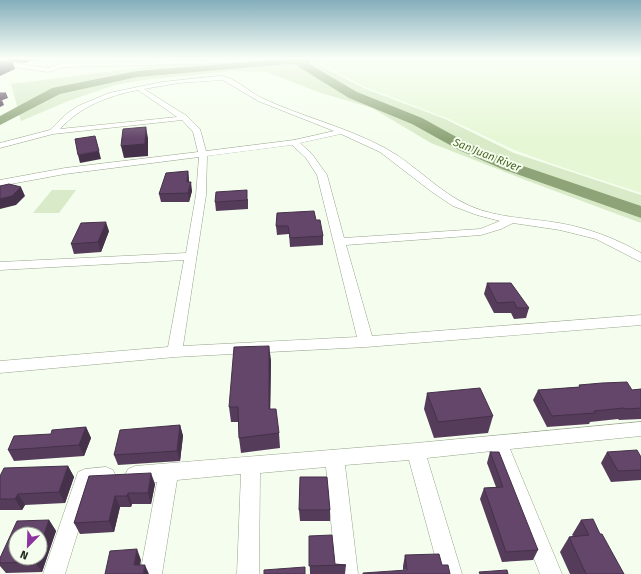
<svg xmlns="http://www.w3.org/2000/svg" width="641" height="574" viewBox="0 0 641 574" font-family="'Fira Sans',sans-serif">
  <style>
    .built { fill: #e6f7d5 }
    .green { fill: #d8eac7 }
    .lines { fill: none; stroke-linecap: round; stroke-linejoin: round }
    .river { fill: #8ea478; fill-rule: evenodd }
    .minor-casing { stroke: #97a48b; stroke-width: 1 }
    .trunk-casing { stroke: #97a48b; stroke-width: 1 }
    .minor { fill: #fff; fill-rule: evenodd }
    .trunk { fill: #fff; fill-rule: evenodd }
    .wall { fill: #553c5a }
    .shaded-wall { fill: #45314a }
    .building { fill: #634669; stroke: #45314a }
    .labels { text-anchor: middle; dominant-baseline: central; stroke-width: 4; stroke-linejoin: round; paint-order: stroke }
    .far-water-label { font-size: 11px; font-style: italic; fill: #466222; stroke: #f5feee }
  </style>
  <rect width="100%" height="100%" fill="#f5feee"/>
  <polygon class="built" points="320,59 641,59 641,193 567,169 514,150 449,119 365,87 323,65"/>
  <g class="green">
    <polygon points="275,59 320,59 319,65 363,88 445,119 514,153 641,195 641,223 528,181 431,143 372,108 321,93 267,72 234,71 143,80 115,85 68,101 21,121 11,84 161,65 275,65"/>
    <polygon points="52,190 76,190 59,213 33,213"/>
  </g>
  <g class="lines">
    <polygon class="river" points="283,59 311,59 309,64 357,92 422,118 469,144 514,163 641,206 641,218 502,169 459,150 412,124 349,98 299,67 298,65 289,64 137,77 60,94 0,125 0,116 52,88 137,71"/>
    <defs>
      <g id="minor">
        <polygon points="232,60 234,61 234,63 64,67 48,72 0,65 0,61 48,68 63,63"/>
        <path d="M218,76C234,75 249,93 264,99C303,117 346,127 385,148C415,164 438,192 470,206C497,218 529,218 559,223C588,228 615,238 641,253V262L596,239L560,230L513,223L501,229L481,235L346,245L372,336L641,315V325L366,347L175,357L0,373V361L168,347L184,260L0,270V262L186,253L196,195L199,157L65,174L0,186V180L65,168L198,152L193,132L182,120L53,134L0,148V143L50,130L65,115L78,106L109,93L162,82ZM223,80L258,101L334,131L294,140L206,151L200,129L187,116L144,89L179,83ZM138,90L177,117L60,129C81,106 108,96 138,90ZM341,134L380,152L432,192L453,206L477,215L500,221L480,229L344,238L327,175L312,154L300,143ZM292,145L306,158L317,175L357,337L183,346L206,195L207,156Z"/>
        <polygon points="641,422 641,436 510,449 562,574 540,574 492,451 427,458 462,574 440,574 409,460 345,465 358,574 336,574 326,467 260,473 259,574 237,574 241,474 177,480 162,574 140,574 157,482 135,484 128,481 125,475 128,469 135,466 416,443"/>
        <polygon points="106,467 113,470 116,476 113,482 106,485 92,486 65,574 43,574 78,472 85,469"/>
      </g>
      <polygon id="trunk" points="0,59 8,59 6,61 0,62"/>
    </defs>
    <use href="#minor" class="minor-casing"/>
    <use href="#trunk" class="trunk-casing"/>
    <use href="#minor" class="minor"/>
    <use href="#trunk" class="trunk"/>
  </g>
  <g class="wall">
    <polygon points="8,59 36,59 24,63 8,61"/>
    <polygon points="188,171 189,182 192,191 189,202 161,202 159,194"/>
    <polygon points="248,199 248,209 216,211 215,202"/>
    <polygon points="316,220 323,236 323,245 290,247 289,234 277,235 276,226"/>
    <polygon points="109,231 101,252 74,254 71,244"/>
    <polygon points="487,283 529,308 526,318 514,319 511,313 494,313 484,294"/>
    <polygon points="271,360 270,409 279,433 280,448 241,453 239,438 238,422 231,422 229,407"/>
    <polygon points="579,385 632,390 641,389 641,419 619,420 618,419 590,422 589,424 547,427 533,400 538,390 579,387"/>
    <polygon points="427,393 493,416 488,433 434,438 424,409"/>
    <polygon points="180,425 183,436 180,461 118,465 114,455"/>
    <polygon points="86,427 91,438 84,456 14,461 8,450 51,434"/>
    <polygon points="490,452 538,550 533,560 502,562 480,499 484,488 496,487 487,463"/>
    <polygon points="607,452 641,457 641,480 611,482 601,463"/>
    <polygon points="68,466 74,477 65,503 25,505 22,510 0,510 0,476"/>
    <polygon points="89,476 155,484 151,504 132,504 131,507 120,507 114,532 80,534 74,523"/>
    <polygon points="299,510 330,510 330,521 300,521"/>
    <polygon points="49,520 56,531 42,572 6,573 0,566 0,558"/>
    <polygon points="581,520 600,534 624,574 570,574 560,552 569,537 573,536 572,535"/>
    <polygon points="309,536 335,564 346,565 345,574 310,574"/>
    <polygon points="405,555 442,565 403,570 403,566"/>
  </g>
  <g class="shaded-wall">
    <polygon points="23,59 36,59 24,63"/>
    <polygon points="13,63 15,69 0,76 0,69"/>
    <polygon points="6,93 8,98 0,101 0,96"/>
    <polygon points="2,100 4,105 0,107 0,101"/>
    <polygon points="146,127 148,138 148,156 124,158 121,146"/>
    <polygon points="99,151 101,159 80,163 78,155"/>
    <polygon points="188,171 189,180 188,191 191,182 192,191 189,202 187,182"/>
    <polygon points="21,187 25,196 16,205 0,209 0,199"/>
    <polygon points="106,222 109,231 101,252 98,242"/>
    <polygon points="269,346 271,360 270,424 269,409"/>
    <polygon points="180,425 183,436 180,461 177,451"/>
    <polygon points="86,427 91,438 84,456 79,445"/>
    <polygon points="68,466 74,477 65,503 59,492"/>
    <polygon points="151,473 155,484 151,504 148,493"/>
    <polygon points="128,493 132,504 131,507 127,496"/>
    <polygon points="18,494 25,505 22,510 15,499"/>
    <polygon points="115,496 120,507 114,532 109,521"/>
    <polygon points="49,520 56,531 42,572 35,562 36,558 40,558 40,547"/>
    <polygon points="137,549 141,560 139,574 134,565"/>
    <polygon points="145,565 149,574 143,574"/>
  </g>
  <g class="building">
    <polygon points="0,61 13,63 0,69"/>
    <polygon points="0,93 6,93 0,96"/>
    <polygon points="146,127 145,144 121,146 123,129"/>
    <polygon points="95,136 99,151 78,155 75,139"/>
    <polygon points="188,171 187,182 191,182 188,193 159,194 166,173"/>
    <polygon points="9,184 21,187 12,196 0,199 0,186"/>
    <polygon points="247,190 247,200 215,202 216,192"/>
    <polygon points="314,211 316,220 320,220 323,236 290,238 288,226 276,226 277,213"/>
    <polygon points="106,222 98,242 71,244 81,223"/>
    <polygon points="487,283 511,283 529,308 517,308 514,302 497,303"/>
    <polygon points="269,346 269,409 276,409 279,433 239,438 238,407 229,407 234,347"/>
    <polygon points="627,382 632,390 641,389 641,408 625,409 624,408 594,411 595,413 552,416 538,390 580,387 579,385 602,383"/>
    <polygon points="480,388 493,416 438,422 427,393"/>
    <polygon points="180,425 177,451 114,455 120,430"/>
    <polygon points="86,427 79,445 8,450 14,436 51,434 52,430"/>
    <polygon points="637,450 641,457 641,470 618,471 607,452"/>
    <polygon points="490,452 499,452 538,550 506,552 484,488 503,487"/>
    <polygon points="68,466 59,492 18,494 15,499 0,499 0,476 4,468"/>
    <polygon points="151,473 148,493 128,493 127,496 115,496 109,521 74,523 89,476"/>
    <polygon points="300,477 327,477 330,510 299,510"/>
    <polygon points="593,519 600,534 602,534 624,574 586,574 569,537 589,535 581,520"/>
    <polygon points="49,520 40,547 40,534 16,534 16,558 36,558 35,562 0,563 0,558 17,521"/>
    <polygon points="332,535 335,564 346,565 309,566 309,536"/>
    <polygon points="137,549 134,565 145,565 143,574 105,574 110,551"/>
    <polygon points="439,554 442,565 448,565 450,574 363,574 363,573 407,570 405,555"/>
    <polygon points="305,567 305,574 264,574 264,570"/>
    <polygon points="507,570 508,574 480,574 479,572"/>
  </g>
  <linearGradient id="sky" x2="0" y2="1"><stop stop-color="#84aebb"/><stop offset="0.42" stop-color="#fafff7"/><stop offset="1" stop-color="#fafff7" stop-opacity="0"/></linearGradient>
  <rect width="641" height="139" fill="url(#sky)"/>
  <g class="labels">
    <g class="far-water-label">
      <text transform="translate(487 155) rotate(22)">San Juan River</text>
    </g>
  </g>
  <g transform="translate(28 546) rotate(203)"><circle r="19" fill="#f5feee" stroke="#9fa699"/>
  <path d="M0-3L7 15L0 10L-7 15Z" fill="#8c34a0"/>
  <text y="-6" font-size="11" font-weight="bold" text-anchor="middle" fill="#1e231a">N</text>
  </g>
</svg>
